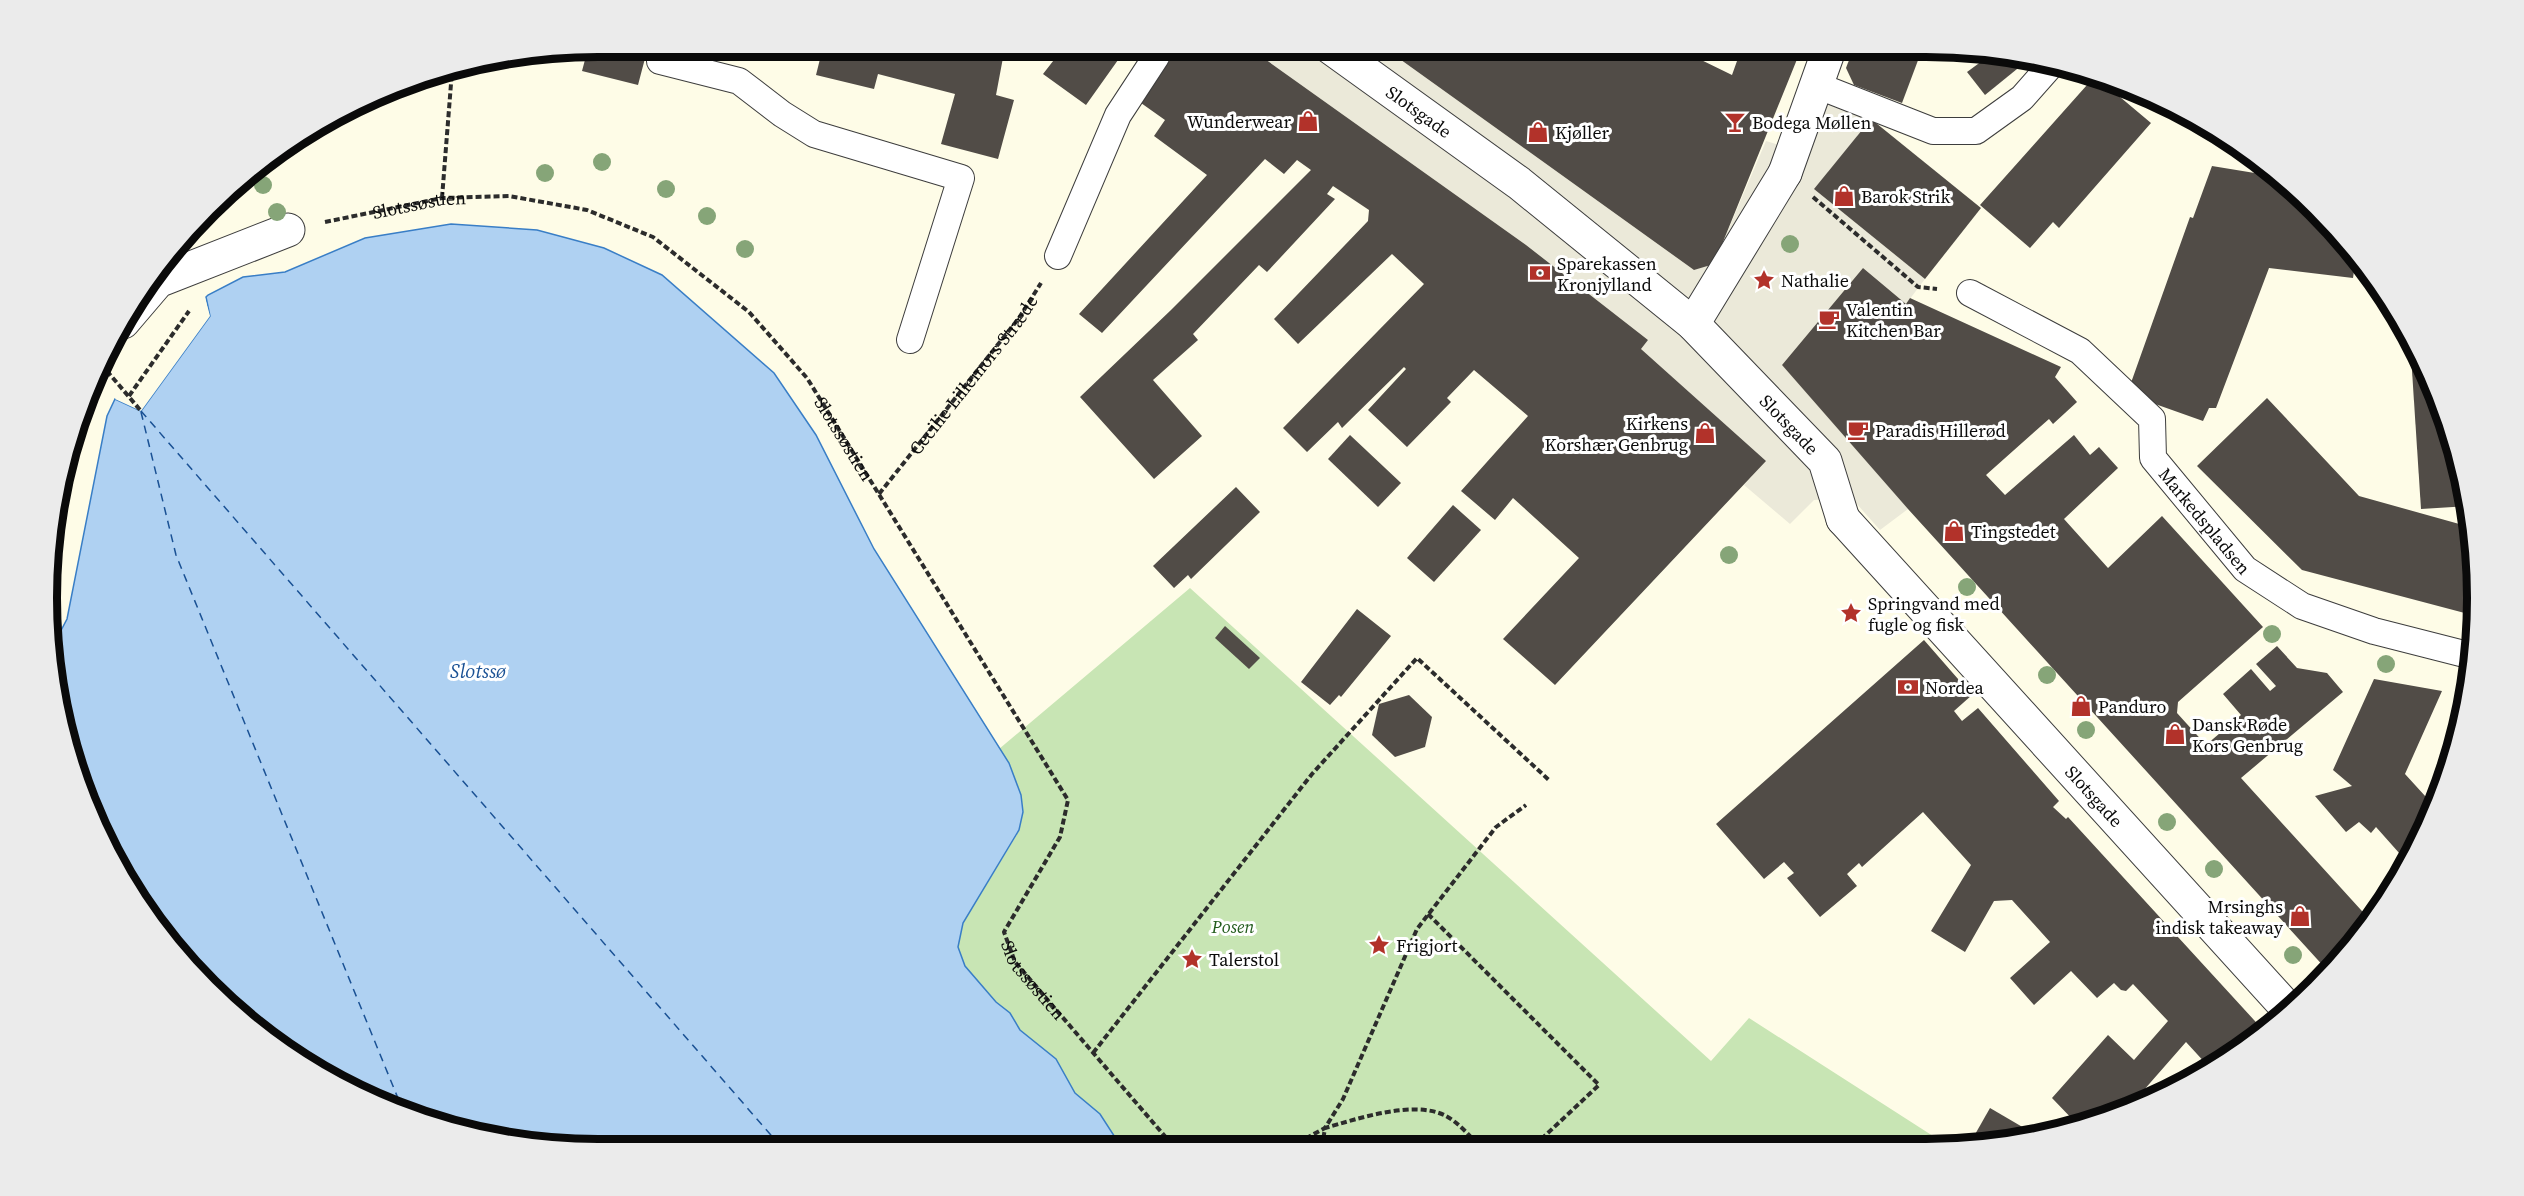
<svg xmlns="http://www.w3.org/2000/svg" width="2524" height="1196" viewBox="0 0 2524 1196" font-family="'Source Serif 4',serif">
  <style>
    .green { fill: #c8e5b4 }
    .plaza { fill: #ebe9d9 }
    .water { fill: #afd1f2; stroke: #397ec6; stroke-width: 1.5 }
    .pier { fill: #fefce7 }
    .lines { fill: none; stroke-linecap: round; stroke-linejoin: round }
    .ferry { stroke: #1a5194; stroke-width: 1.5; stroke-dasharray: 8 6; stroke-linecap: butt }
    .building { fill: #514c47 }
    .service-casing { stroke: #3d3d3d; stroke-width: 28 }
    .pedestrian-casing { stroke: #3d3d3d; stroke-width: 35 }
    .minor-casing { stroke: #3d3d3d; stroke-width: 35 }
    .path { stroke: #2c2c2c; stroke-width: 4; stroke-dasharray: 6 3; stroke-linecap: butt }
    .service { stroke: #fff; stroke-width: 26 }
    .pedestrian { stroke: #fff; stroke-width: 33 }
    .minor { stroke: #fff; stroke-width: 33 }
    .tree { fill: #86a578 }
    .labels { text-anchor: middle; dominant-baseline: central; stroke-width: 6; stroke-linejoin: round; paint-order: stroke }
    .street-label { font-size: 18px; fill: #0a0a0a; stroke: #fff }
    .poi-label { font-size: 18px; fill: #0a0a0a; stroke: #fff; text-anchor: start }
    .park-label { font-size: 18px; font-style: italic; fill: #245d1e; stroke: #fff }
    .water-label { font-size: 20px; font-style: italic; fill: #1a5194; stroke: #fff }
    .rim { fill: none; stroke: #0a0a0a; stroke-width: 8 }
  </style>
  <rect width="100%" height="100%" fill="#fefce7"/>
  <polygon class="green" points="1190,588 1711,1061 1749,1018 1947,1145 1122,1148 1100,1114 1075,1093 1056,1059 1020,1030 1010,1013 996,1002 965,966 958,947 963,923 1019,831 1023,812 1021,795 1009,763 999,749"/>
  <g class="plaza">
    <polygon points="1248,47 1383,47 1694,270 1714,263 1766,141 1806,153 1830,100 1871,119 1925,279 1906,304 1863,268 1782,365 1908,509 1880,530 1856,503 1844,498 1814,500 1790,524 1744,485 1765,461 1641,349 1648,340 1526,245"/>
    <polygon points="139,292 158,293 86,395 89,387"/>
  </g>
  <polygon class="water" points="451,224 537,230 604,248 662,275 774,373 816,435 874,549 1009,763 1021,795 1023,812 1019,830 963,923 958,947 965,966 996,1002 1010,1013 1020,1030 1056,1059 1075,1093 1100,1114 1122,1148 598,1149 490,1139 387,1107 234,1012 160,933 104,842 53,677 56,640 67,619 107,416 115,399 141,411 210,316 206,297 208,295 243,277 285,272 365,238"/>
  <polygon class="pier" points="204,294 210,316 141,411 115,399 117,396 140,407 207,316"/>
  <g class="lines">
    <g class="ferry">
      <polyline points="141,411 783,1149"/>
      <polyline points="141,412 176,555 404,1113"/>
    </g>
  </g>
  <g class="building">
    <polygon points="598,46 648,47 638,85 582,71 586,56 572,51"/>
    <polygon points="823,47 1005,47 996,95 1014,100 998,159 941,144 955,94 878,74 874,89 816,75"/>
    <polygon points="1064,47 1116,47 1110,55 1118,60 1086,105 1043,74"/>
    <polygon points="1133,47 1248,47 1526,245 1648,340 1641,349 1766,461 1555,685 1503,639 1579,558 1513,498 1495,520 1461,491 1528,416 1474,370 1447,398 1451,402 1407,447 1368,410 1406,369 1404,367 1342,428 1338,422 1307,452 1283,428 1424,284 1392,254 1298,344 1274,319 1368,221 1369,210 1333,186 1327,194 1335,199 1267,272 1259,265 1193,334 1198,340 1153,380 1202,436 1154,479 1080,397 1171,310 1311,170 1297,160 1284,174 1265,159 1102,333 1079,314 1207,175 1154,136 1165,120 1141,103 1167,64 1145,50 1143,53"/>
    <polygon points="1383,47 1695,47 1691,55 1732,75 1742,47 1802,47 1714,264 1694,270"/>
    <polygon points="1854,47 1923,47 1902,103 1854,85 1846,68"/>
    <polygon points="1993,53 2026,56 2017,69 1985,95 1967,72"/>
    <polygon points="2095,76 2151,123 2059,228 2053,222 2030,248 1980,205"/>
    <polygon points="1871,119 1981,208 1925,279 1814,189"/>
    <polygon points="2212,166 2279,177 2316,208 2356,257 2353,278 2269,268 2216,408 2209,408 2203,421 2127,394 2190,217 2193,218"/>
    <polygon points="1863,268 1906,304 1910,298 2061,367 2055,377 2077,402 2053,424 2049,419 1986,475 2005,495 2074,435 2090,455 2099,447 2118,468 2064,519 2108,568 2162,516 2263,627 2178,702 2177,713 2206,745 2241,715 2223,694 2251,669 2270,691 2276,686 2256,664 2277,646 2297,668 2327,673 2343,692 2241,778 2371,921 2364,933 2327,970 1908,509 1782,365"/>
    <polygon points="2410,340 2436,387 2467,491 2469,506 2421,509"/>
    <polygon points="2267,398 2359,496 2470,527 2477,598 2476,616 2302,570 2197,466"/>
    <polygon points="1350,435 1401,483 1378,507 1328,459"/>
    <polygon points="1236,487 1260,512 1191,579 1188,575 1174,588 1153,566"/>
    <polygon points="1453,505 1481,530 1434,582 1407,558"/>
    <polygon points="1357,609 1391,636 1341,697 1339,695 1330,705 1301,682"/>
    <polygon points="1225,626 1260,658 1249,669 1215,638"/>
    <polygon points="1924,640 1972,695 1954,711 1962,721 1978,708 2059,801 2053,807 2066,819 2068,817 2265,1032 2262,1035 2208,1066 2186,1042 2129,1107 2131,1109 2077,1124 2052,1098 2108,1035 2134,1060 2168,1021 2133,984 2126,991 2121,990 2114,983 2097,998 2071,971 2034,1005 2010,978 2050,942 2012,900 1994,901 1965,952 1931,931 1971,865 1923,812 1862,867 1859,863 1847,874 1857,886 1820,917 1787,878 1794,873 1784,862 1764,879 1716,824"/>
    <polygon points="2374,679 2442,691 2405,774 2436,808 2418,839 2400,854 2376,827 2371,833 2359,822 2346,832 2315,796 2352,786 2333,770"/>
    <polygon points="1409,695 1432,717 1425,747 1395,757 1372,735 1379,704"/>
    <polygon points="2455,717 2464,717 2455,745 2454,745"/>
    <polygon points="1990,1108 2036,1135 1998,1145 1969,1145"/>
  </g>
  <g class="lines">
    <defs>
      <g id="service">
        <polyline points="660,61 739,81 782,114 814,134 961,178 910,340"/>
        <polyline points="1816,85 1933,131 1976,131 2022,98 2053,63"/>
        <polyline points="1058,256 1118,115 1156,57"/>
        <path id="s3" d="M1970,293L2080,351L2152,419L2153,458L2245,569L2302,606L2374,631L2472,656"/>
      </g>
      <g id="pedestrian">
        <path id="s4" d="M1330,47L1519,183L1693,324L1825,461L1843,519"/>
        <polyline points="123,322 158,281 288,230"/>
        <polyline points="1693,324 1785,173"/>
      </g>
      <g id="minor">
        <polyline points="1785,173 1830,47"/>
        <path id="s5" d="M1843,519L2288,1009"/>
      </g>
    </defs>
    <use href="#service" class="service-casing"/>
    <use href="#pedestrian" class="pedestrian-casing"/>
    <use href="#minor" class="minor-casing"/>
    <g class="path">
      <polyline points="1813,197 1918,287 1937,289"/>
      <polyline points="442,198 452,71"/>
      <path id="s1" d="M325,222L442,198L509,196L587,210L653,237L749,312L807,378L1068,800L1060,837L1004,932L1015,962L1175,1148"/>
      <polyline points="101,364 141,411"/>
      <polyline points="129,396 189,311"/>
      <path id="s2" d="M879,494L1019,318L1041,283"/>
      <polyline points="1428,914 1599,1085 1534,1146"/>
      <polyline points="1093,1053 1312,774 1417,658 1550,781"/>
      <polyline points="1290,1147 1325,1128 1343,1099 1417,929 1496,827 1526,805"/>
      <path d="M1322,1147L1325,1128C1357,1119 1412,1100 1444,1115C1457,1121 1470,1136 1479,1146"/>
    </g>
    <use href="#service" class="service"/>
    <use href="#pedestrian" class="pedestrian"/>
    <use href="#minor" class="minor"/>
  </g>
  <g class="tree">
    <circle cx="602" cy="162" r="9"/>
    <circle cx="545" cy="173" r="9"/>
    <circle cx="263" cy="185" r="9"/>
    <circle cx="666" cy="189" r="9"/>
    <circle cx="277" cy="212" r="9"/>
    <circle cx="707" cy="216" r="9"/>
    <circle cx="1790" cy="244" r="9"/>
    <circle cx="745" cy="249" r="9"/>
    <circle cx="1729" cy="555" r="9"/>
    <circle cx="1967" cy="587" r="9"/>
    <circle cx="2272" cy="634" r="9"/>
    <circle cx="2386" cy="664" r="9"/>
    <circle cx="2047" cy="675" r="9"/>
    <circle cx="2086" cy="730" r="9"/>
    <circle cx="2167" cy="822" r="9"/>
    <circle cx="2214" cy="869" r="9"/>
    <circle cx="2293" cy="955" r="9"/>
  </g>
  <defs>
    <symbol id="shop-bare" viewBox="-9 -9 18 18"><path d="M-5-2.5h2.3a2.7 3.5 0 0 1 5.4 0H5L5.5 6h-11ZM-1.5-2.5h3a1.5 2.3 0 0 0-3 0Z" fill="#b2322a" stroke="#fff" stroke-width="2.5" paint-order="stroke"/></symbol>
    <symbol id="bar-bare" viewBox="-9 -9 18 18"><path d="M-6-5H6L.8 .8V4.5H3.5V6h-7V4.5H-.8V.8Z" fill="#b2322a" stroke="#fff" stroke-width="2.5" paint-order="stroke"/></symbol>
    <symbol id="bank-bare" viewBox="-9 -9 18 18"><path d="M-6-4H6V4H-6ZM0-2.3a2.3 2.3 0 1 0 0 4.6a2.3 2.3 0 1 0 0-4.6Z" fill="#b2322a" stroke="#fff" stroke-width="2.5" paint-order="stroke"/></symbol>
    <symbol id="sight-bare" viewBox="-9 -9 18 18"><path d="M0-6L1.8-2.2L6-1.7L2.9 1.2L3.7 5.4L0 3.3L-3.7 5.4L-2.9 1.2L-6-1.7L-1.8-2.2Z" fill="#b2322a" stroke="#fff" stroke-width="2.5" paint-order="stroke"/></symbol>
    <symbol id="cafe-bare" viewBox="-9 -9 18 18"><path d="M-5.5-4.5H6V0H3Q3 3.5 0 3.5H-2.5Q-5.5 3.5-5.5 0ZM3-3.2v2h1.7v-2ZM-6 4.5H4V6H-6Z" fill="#b2322a" stroke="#fff" stroke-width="2.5" paint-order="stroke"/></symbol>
  </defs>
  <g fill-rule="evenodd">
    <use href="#shop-bare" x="1293" y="106" width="30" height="30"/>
    <use href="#bar-bare" x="1720" y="107" width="30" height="30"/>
    <use href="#shop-bare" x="1523" y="117" width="30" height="30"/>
    <use href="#shop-bare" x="1829" y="181" width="30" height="30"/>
    <use href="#bank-bare" x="1525" y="258" width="30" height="30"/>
    <use href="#sight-bare" x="1749" y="265" width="30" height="30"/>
    <use href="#cafe-bare" x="1814" y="304" width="30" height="30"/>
    <use href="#cafe-bare" x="1843" y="415" width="30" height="30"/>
    <use href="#shop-bare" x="1690" y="418" width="30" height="30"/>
    <use href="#shop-bare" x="1939" y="516" width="30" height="30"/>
    <use href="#sight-bare" x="1836" y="598" width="30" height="30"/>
    <use href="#bank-bare" x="1893" y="672" width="30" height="30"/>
    <use href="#shop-bare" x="2066" y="691" width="30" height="30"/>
    <use href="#shop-bare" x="2160" y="719" width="30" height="30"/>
    <use href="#shop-bare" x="2285" y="901" width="30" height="30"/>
    <use href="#sight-bare" x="1364" y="930" width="30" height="30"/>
    <use href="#sight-bare" x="1177" y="944" width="30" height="30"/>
  </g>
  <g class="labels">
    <g class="street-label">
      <text stroke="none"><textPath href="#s4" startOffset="110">Slotsgade</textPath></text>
      <text stroke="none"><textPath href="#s1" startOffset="96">Slotssøstien</textPath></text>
      <text stroke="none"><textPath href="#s2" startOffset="152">Cecilie Lillemors Stræde</textPath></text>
      <text stroke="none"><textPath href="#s4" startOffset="596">Slotsgade</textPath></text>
      <text stroke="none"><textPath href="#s1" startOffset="618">Slotssøstien</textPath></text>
      <text stroke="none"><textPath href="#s3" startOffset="344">Markedspladsen</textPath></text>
      <text stroke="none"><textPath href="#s5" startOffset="374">Slotsgade</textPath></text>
      <text stroke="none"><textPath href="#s1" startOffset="1248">Slotssøstien</textPath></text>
    </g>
    <g class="poi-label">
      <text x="1291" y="121" text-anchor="end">Wunderwear</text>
      <text x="1752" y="122">Bodega Møllen</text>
      <text x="1555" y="132">Kjøller</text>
      <text x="1861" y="196">Barok Strik</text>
      <text x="1557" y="263">Sparekassen<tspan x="1557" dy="21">Kronjylland</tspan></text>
      <text x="1781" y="280">Nathalie</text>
      <text x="1846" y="309">Valentin<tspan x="1846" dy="21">Kitchen Bar</tspan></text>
      <text x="1688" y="423" text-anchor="end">Kirkens<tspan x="1688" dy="21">Korshær Genbrug</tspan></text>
      <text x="1875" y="430">Paradis Hillerød</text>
      <text x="1971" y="531">Tingstedet</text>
      <text x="1868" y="603">Springvand med<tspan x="1868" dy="21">fugle og fisk</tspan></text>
      <text x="1925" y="687">Nordea</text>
      <text x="2098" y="706">Panduro</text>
      <text x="2192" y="724">Dansk Røde<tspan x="2192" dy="21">Kors Genbrug</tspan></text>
      <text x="2283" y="906" text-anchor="end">Mrsinghs<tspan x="2283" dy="21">indisk takeaway</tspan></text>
      <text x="1396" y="945">Frigjort</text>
      <text x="1209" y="959">Talerstol</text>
    </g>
    <g class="park-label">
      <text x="1233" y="926">Posen</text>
    </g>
    <g class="water-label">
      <text x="478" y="671">Slotssø</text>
    </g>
  </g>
  <path d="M0 0H2524V1196H0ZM598 57H1926A541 541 0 0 1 2467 598V598A541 541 0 0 1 1926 1139H598A541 541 0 0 1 57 598V598A541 541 0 0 1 598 57Z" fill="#ebebeb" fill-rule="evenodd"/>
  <path class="rim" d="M598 57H1926A541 541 0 0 1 2467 598V598A541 541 0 0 1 1926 1139H598A541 541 0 0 1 57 598V598A541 541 0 0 1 598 57Z"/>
</svg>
